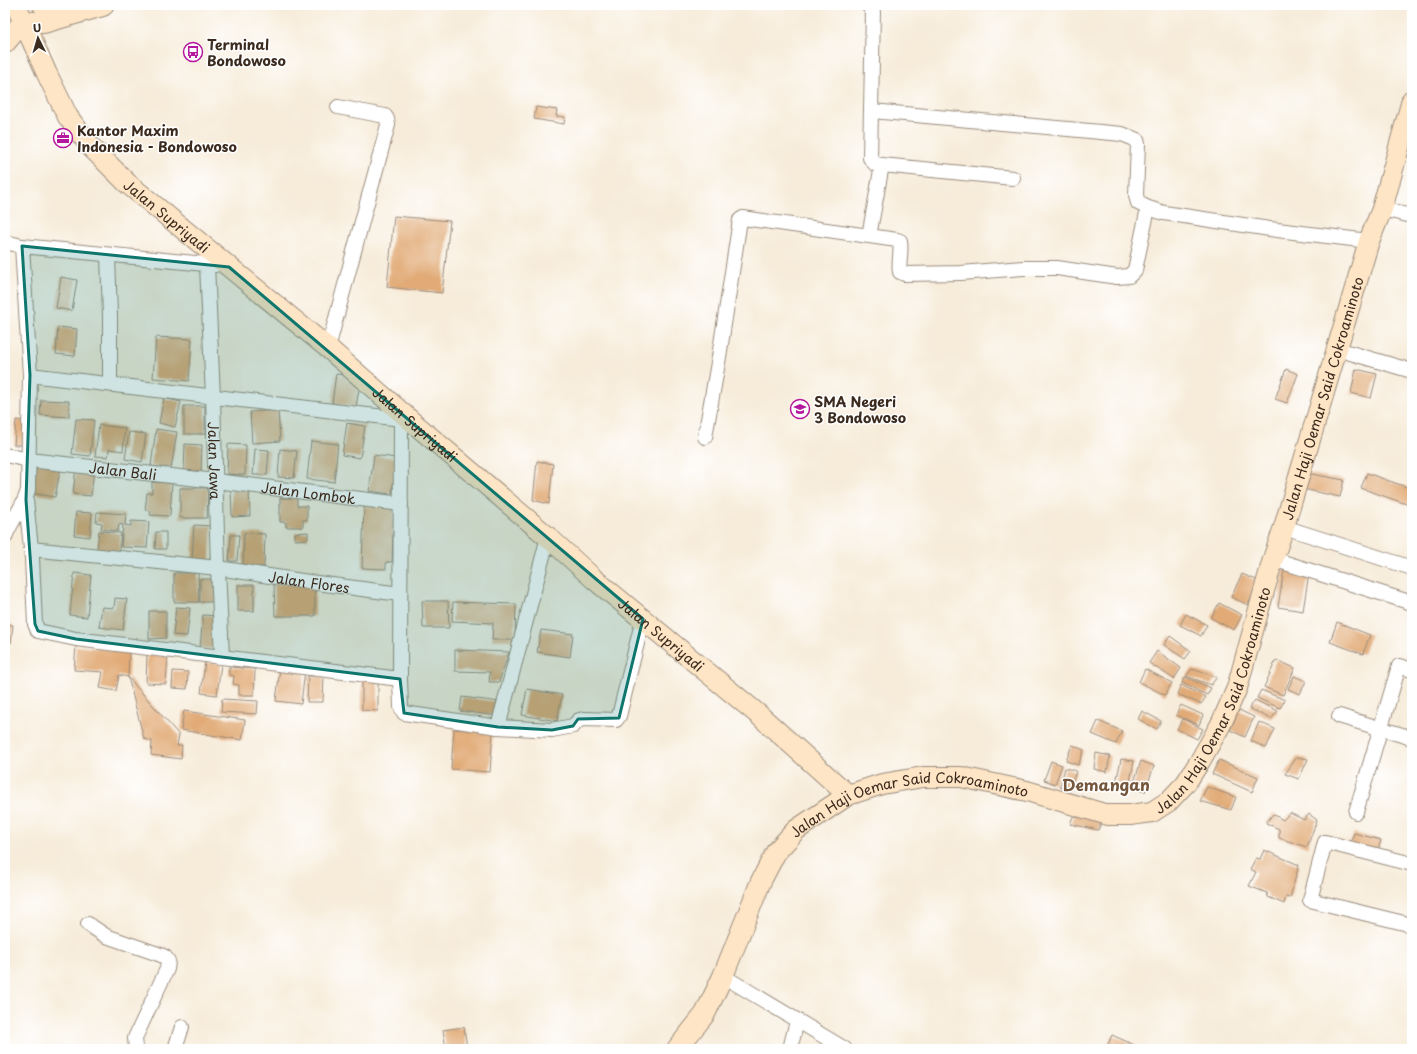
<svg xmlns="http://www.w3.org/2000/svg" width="1417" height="1054" viewBox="0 0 1417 1054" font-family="'Playpen Sans',sans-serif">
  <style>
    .building { fill: #e1aa76 }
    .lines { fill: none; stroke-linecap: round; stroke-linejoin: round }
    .street-casing { stroke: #998b7c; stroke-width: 16 }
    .secondary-casing { stroke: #998b7c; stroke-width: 22 }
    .street { stroke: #fff; stroke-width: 14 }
    .secondary { stroke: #fee5c5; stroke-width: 20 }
    .marked { fill: #0f766e; fill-opacity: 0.2; stroke: #0f766e; stroke-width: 3; stroke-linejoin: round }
    .labels { text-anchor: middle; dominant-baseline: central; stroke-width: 3; stroke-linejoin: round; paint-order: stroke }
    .poi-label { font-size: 14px; font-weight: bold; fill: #3b2a1e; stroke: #fff; text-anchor: start }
    .street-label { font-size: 14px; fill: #3b2a1e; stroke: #fff }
    .quarter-label { font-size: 16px; font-weight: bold; fill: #75573d; stroke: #fff }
  </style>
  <rect width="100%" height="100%" fill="#fff"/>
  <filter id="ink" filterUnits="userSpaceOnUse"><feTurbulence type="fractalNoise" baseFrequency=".025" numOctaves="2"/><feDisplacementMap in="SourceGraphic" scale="8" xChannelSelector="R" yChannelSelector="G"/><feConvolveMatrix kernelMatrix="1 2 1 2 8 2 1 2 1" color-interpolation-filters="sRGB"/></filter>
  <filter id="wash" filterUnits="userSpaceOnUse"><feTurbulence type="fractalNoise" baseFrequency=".012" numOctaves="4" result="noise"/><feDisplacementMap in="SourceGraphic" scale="16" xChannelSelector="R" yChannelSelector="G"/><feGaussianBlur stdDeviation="0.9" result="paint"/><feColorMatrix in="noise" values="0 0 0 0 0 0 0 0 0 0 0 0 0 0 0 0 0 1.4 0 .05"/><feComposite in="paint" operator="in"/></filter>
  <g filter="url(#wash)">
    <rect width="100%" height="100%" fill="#f7ecda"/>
    <g id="blocks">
      <g class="building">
        <polygon points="536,107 557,110 556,116 565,117 564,124 534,119"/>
        <polygon points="394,216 450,221 442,293 387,287"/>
        <polygon points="61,277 77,280 72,311 56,308"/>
        <polygon points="58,327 77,329 75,356 56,354"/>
        <polygon points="156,337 192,339 189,381 153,378"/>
        <polygon points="1286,369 1298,374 1287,403 1275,399"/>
        <polygon points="1356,369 1377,374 1371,398 1351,393"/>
        <polygon points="336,374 361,377 356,407 332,403"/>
        <polygon points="164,398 181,402 175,427 159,423"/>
        <polygon points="41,400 69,401 69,417 40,415"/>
        <rect x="184" y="406" width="21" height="28"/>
        <polygon points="278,410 280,441 252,443 250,412"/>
        <polygon points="76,419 94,420 90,456 72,454"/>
        <polygon points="16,420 27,421 25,445 14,445"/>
        <polygon points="347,423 365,426 360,458 342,455"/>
        <polygon points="99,425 125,428 123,451 109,449 108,457 95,456"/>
        <polygon points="156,429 177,432 171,469 151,466"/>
        <polygon points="129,432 146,434 142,462 125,459"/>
        <polygon points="311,441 338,444 334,482 307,479"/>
        <polygon points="185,444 202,445 201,471 184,471"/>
        <polygon points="228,444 246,445 245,475 227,474"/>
        <polygon points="255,449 269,450 267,475 253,475"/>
        <polygon points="280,449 297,451 294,478 278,477"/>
        <polygon points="374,455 396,458 392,494 369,491"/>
        <polygon points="36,461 61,466 55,497 30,493"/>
        <polygon points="537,461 553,464 549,504 533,500"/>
        <polygon points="76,467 94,469 91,496 73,494"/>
        <polygon points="1306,473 1344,480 1340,497 1303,489"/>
        <polygon points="1367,473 1412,489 1412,506 1361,488"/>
        <polygon points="152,482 172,483 170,516 150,515 151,511 145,510 147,493 152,493"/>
        <polygon points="180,488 208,488 207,518 180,518"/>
        <polygon points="231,490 249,490 250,516 232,517"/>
        <polygon points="280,498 297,498 297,506 307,506 307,520 303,520 303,527 286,527 286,522 280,522"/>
        <polygon points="364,506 394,507 392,562 386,562 386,569 362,568"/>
        <polygon points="76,512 92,513 90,537 74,535"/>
        <polygon points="97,512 126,514 125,525 131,526 131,521 149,522 147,548 121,547 123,525 119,524 118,531 101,529 102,523 96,522"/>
        <polygon points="194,525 212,526 210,560 192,559"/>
        <polygon points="99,531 121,533 119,552 97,550"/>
        <polygon points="156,532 166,532 166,549 155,549"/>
        <polygon points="308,532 308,539 295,540 295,533"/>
        <polygon points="244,533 265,534 264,567 243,567"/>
        <polygon points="231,535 239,535 237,561 229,561"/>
        <polygon points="1284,569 1309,573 1303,611 1278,607"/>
        <polygon points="74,573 91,575 87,617 70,615"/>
        <polygon points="174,573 198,573 199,602 174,602"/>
        <polygon points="1242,574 1259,581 1248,605 1231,597"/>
        <rect x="200" y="579" width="18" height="23"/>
        <polygon points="274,584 315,584 315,616 275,616"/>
        <rect x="238" y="585" width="16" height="26"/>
        <polygon points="115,598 127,599 123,630 99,627 102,607 114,608"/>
        <polygon points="422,601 448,601 449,628 423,628"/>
        <polygon points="453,602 516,604 515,640 492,640 493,623 452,621"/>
        <polygon points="1219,603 1242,615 1234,630 1211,618"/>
        <polygon points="176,607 190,608 187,636 173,635"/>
        <polygon points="149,611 166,611 166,638 149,639"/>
        <polygon points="1186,614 1207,625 1201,636 1180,625"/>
        <polygon points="203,615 220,616 217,649 200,648"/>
        <polygon points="1337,622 1370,635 1363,654 1330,642"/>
        <polygon points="5,624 13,625 11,643 5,643"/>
        <polygon points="541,630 573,634 570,657 537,652"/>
        <polygon points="1170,636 1191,651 1185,659 1164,645"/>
        <polygon points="76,646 129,651 128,677 119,675 116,691 100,688 103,672 74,670"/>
        <polygon points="455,650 509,652 499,682 489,682 490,672 455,671"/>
        <polygon points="1157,651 1181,668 1174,679 1149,663"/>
        <polygon points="147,655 168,656 166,684 146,683"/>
        <polygon points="1276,660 1295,668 1283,695 1264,687"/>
        <polygon points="205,662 221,664 217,695 201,693"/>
        <polygon points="229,667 255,669 254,695 239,695 239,685 233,684 234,676 229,675"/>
        <polygon points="280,668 305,670 301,704 276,701"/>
        <polygon points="1145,669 1172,683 1165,695 1139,682"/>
        <polygon points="1192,669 1217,677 1211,685 1186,676"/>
        <polygon points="173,671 188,672 187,689 172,688"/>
        <polygon points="308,676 324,676 323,702 307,702"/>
        <polygon points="1294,676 1306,681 1300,694 1288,689"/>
        <polygon points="128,677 179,735 177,746 182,745 181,759 151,755 152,741 144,739"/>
        <polygon points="362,677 378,677 378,711 362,710"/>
        <polygon points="1185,677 1211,688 1207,695 1182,683"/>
        <polygon points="1181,685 1206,697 1201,704 1177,694"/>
        <polygon points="527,689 562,695 557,721 522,715"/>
        <polygon points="1261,690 1285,700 1280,708 1257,698"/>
        <polygon points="462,697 500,702 498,716 460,711"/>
        <polygon points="222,699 258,701 257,714 221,712"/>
        <polygon points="1255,700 1278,711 1271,719 1249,708"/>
        <polygon points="1181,705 1203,715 1199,725 1176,715"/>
        <polygon points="1239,710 1254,717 1245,737 1230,730"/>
        <polygon points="184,711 245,720 242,740 181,730"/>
        <polygon points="1142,711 1161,721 1157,729 1138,719"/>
        <polygon points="1183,719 1203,729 1197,739 1177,729"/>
        <polygon points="1098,721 1122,731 1116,744 1092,734"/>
        <polygon points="1259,722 1275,729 1266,748 1251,741"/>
        <polygon points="454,729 493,732 490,772 451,769"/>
        <polygon points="1072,745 1084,750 1078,765 1066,761"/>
        <polygon points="1096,753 1110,756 1107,772 1094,769"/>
        <polygon points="1297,757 1308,759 1299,779 1285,774"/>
        <polygon points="1121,759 1134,761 1129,786 1116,783"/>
        <polygon points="1219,760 1258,777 1252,792 1212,774"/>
        <polygon points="1051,761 1062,765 1055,784 1044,780"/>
        <polygon points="1141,761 1154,766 1145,792 1132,788"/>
        <polygon points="1065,768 1076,771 1070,790 1060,787"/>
        <polygon points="1207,787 1236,797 1231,810 1200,801"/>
        <polygon points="1075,812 1102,821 1098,830 1070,824"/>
        <polygon points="1290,813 1304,820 1309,814 1317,820 1307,847 1279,838 1279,829 1266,823 1273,814 1283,820"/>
        <polygon points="1354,833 1381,840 1377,853 1348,849"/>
        <polygon points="1264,850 1299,865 1290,898 1286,897 1284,904 1268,897 1267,893 1249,886 1256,872 1250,869 1256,858 1260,859"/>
        <polygon points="464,1027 467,1048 446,1049 443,1030"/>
        <polygon points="1112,1035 1141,1048 1140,1049 1106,1049"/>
      </g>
    </g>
  </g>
  <g filter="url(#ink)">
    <use href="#blocks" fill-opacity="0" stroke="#998b7c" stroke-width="1"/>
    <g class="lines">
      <defs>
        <g id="street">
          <polyline points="868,5 873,12 870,158 875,164 882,165 1013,178"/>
          <polyline points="872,111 1122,134 1137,140 1138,144 1136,195 1138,203 1148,208 1164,213 1277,230 1369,241"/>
          <polyline points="1382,209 1412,216"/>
          <polyline points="869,236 882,165"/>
          <polyline points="5,242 22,246 215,265"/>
          <polyline points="108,255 110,317 110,383"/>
          <path id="s1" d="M207,265L213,397L218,568L222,657"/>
          <polyline points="328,348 388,125 387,119 385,116 338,107"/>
          <polyline points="1337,349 1412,371"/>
          <polyline points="30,375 410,420"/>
          <polyline points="401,419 400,679 401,707 404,713 498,727 552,730 573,726 579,720 584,719 616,720 619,716 643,619"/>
          <path d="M705,437L719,357L740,220L743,218L897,240L900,241C902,252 898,262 900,272L905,274L961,273L1023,268H1057L1117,277L1129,276L1135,270L1148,208"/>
          <path id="s2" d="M5,455L29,460L216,481L401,504"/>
          <polyline points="26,500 32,558 35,624 38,631 76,639 400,679"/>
          <polyline points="1284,527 1412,568"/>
          <path d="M5,537C11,520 24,507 28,490L30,375L22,246"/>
          <path id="s3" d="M31,549L218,568L302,581L400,594"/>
          <polyline points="1273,559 1412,603"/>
          <polyline points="1339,716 1412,738"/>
          <polyline points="498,727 548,537"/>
          <polyline points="1356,812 1399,666 1412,670"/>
          <polyline points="1412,864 1325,842 1310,900 1412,925"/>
          <polyline points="88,924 106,936 161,955 165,957 168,961 167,969 135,1038 136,1049"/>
          <polyline points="723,976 845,1049"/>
          <polyline points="175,1049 182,1027"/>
          <polyline points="790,1049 797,1021"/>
        </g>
        <g id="secondary">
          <path id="s4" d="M16,5L47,74L68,117L91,147L127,183L328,348L410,420L548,537L594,579L759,715L848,795"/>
          <polyline points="43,5 57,8 77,8"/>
          <polyline points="24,21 44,23 103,6"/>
          <polyline points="5,43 24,21"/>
          <path id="s5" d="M677,1049L705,1014L723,976L761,881L776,852L796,830L848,795L882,784L923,777H961L1027,791L1108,815H1130L1152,812L1169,801L1186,783L1200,761L1221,724L1237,688L1273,559L1284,527L1369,241L1382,209L1412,100"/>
        </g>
      </defs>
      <use href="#street" class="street-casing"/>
      <use href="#secondary" class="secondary-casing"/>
      <use href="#street" class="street"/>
      <use href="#secondary" class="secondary"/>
    </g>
  </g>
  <path class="marked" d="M22,246L229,267L643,619L619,718L578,719L573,726L552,730L498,727L404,713L400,679L76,639L38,631L35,624L26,500L30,375Z"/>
  <defs>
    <symbol id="bus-ring" viewBox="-11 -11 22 22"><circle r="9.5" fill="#fff" stroke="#b5179e" stroke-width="1.5"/><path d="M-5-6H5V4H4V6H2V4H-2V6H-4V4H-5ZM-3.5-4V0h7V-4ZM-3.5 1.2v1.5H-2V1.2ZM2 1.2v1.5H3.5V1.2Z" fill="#b5179e"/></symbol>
    <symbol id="office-ring" viewBox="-11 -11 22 22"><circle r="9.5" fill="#fff" stroke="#b5179e" stroke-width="1.5"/><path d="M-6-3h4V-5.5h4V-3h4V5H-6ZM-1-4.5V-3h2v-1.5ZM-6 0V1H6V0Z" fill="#b5179e"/></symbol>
    <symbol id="school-ring" viewBox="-11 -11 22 22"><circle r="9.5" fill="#fff" stroke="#b5179e" stroke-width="1.5"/><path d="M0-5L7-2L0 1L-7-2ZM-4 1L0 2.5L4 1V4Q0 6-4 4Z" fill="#b5179e"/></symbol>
  </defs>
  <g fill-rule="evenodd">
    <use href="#bus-ring" x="182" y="41" width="22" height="22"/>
    <use href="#office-ring" x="52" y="127" width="22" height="22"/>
    <use href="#school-ring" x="789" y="398" width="22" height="22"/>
  </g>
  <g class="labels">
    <g class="poi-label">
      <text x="207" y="44">Terminal<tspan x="207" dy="16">Bondowoso</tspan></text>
      <text x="77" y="130">Kantor Maxim<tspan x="77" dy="16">Indonesia - Bondowoso</tspan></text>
      <text x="814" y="401">SMA Negeri<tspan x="814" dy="16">3 Bondowoso</tspan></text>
    </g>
    <g class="street-label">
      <text stroke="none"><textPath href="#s4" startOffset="264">Jalan Supriyadi</textPath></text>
      <text stroke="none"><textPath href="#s5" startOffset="1081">Jalan Haji Oemar Said Cokroaminoto</textPath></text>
      <text stroke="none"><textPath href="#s4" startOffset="588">Jalan Supriyadi</textPath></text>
      <text stroke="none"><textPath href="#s1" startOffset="196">Jalan Jawa</textPath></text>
      <text stroke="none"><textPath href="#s2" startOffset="119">Jalan Bali</textPath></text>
      <text stroke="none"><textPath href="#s2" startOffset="306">Jalan Lombok</textPath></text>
      <text stroke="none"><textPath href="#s3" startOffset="280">Jalan Flores</textPath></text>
      <text stroke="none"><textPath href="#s4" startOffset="912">Jalan Supriyadi</textPath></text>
      <text stroke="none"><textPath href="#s5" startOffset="757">Jalan Haji Oemar Said Cokroaminoto</textPath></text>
      <text stroke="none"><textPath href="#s5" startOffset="372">Jalan Haji Oemar Said Cokroaminoto</textPath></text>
    </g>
    <g class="quarter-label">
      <text x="1106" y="784">Demangan</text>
    </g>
  </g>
  <rect width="1417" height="1054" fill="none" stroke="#fff" stroke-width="20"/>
  <g transform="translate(38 38) rotate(355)" stroke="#ffffff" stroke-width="3" paint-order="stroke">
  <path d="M0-3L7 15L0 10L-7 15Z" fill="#3b2a1e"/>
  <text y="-6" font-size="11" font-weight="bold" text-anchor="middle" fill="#3b2a1e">U</text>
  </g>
</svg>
